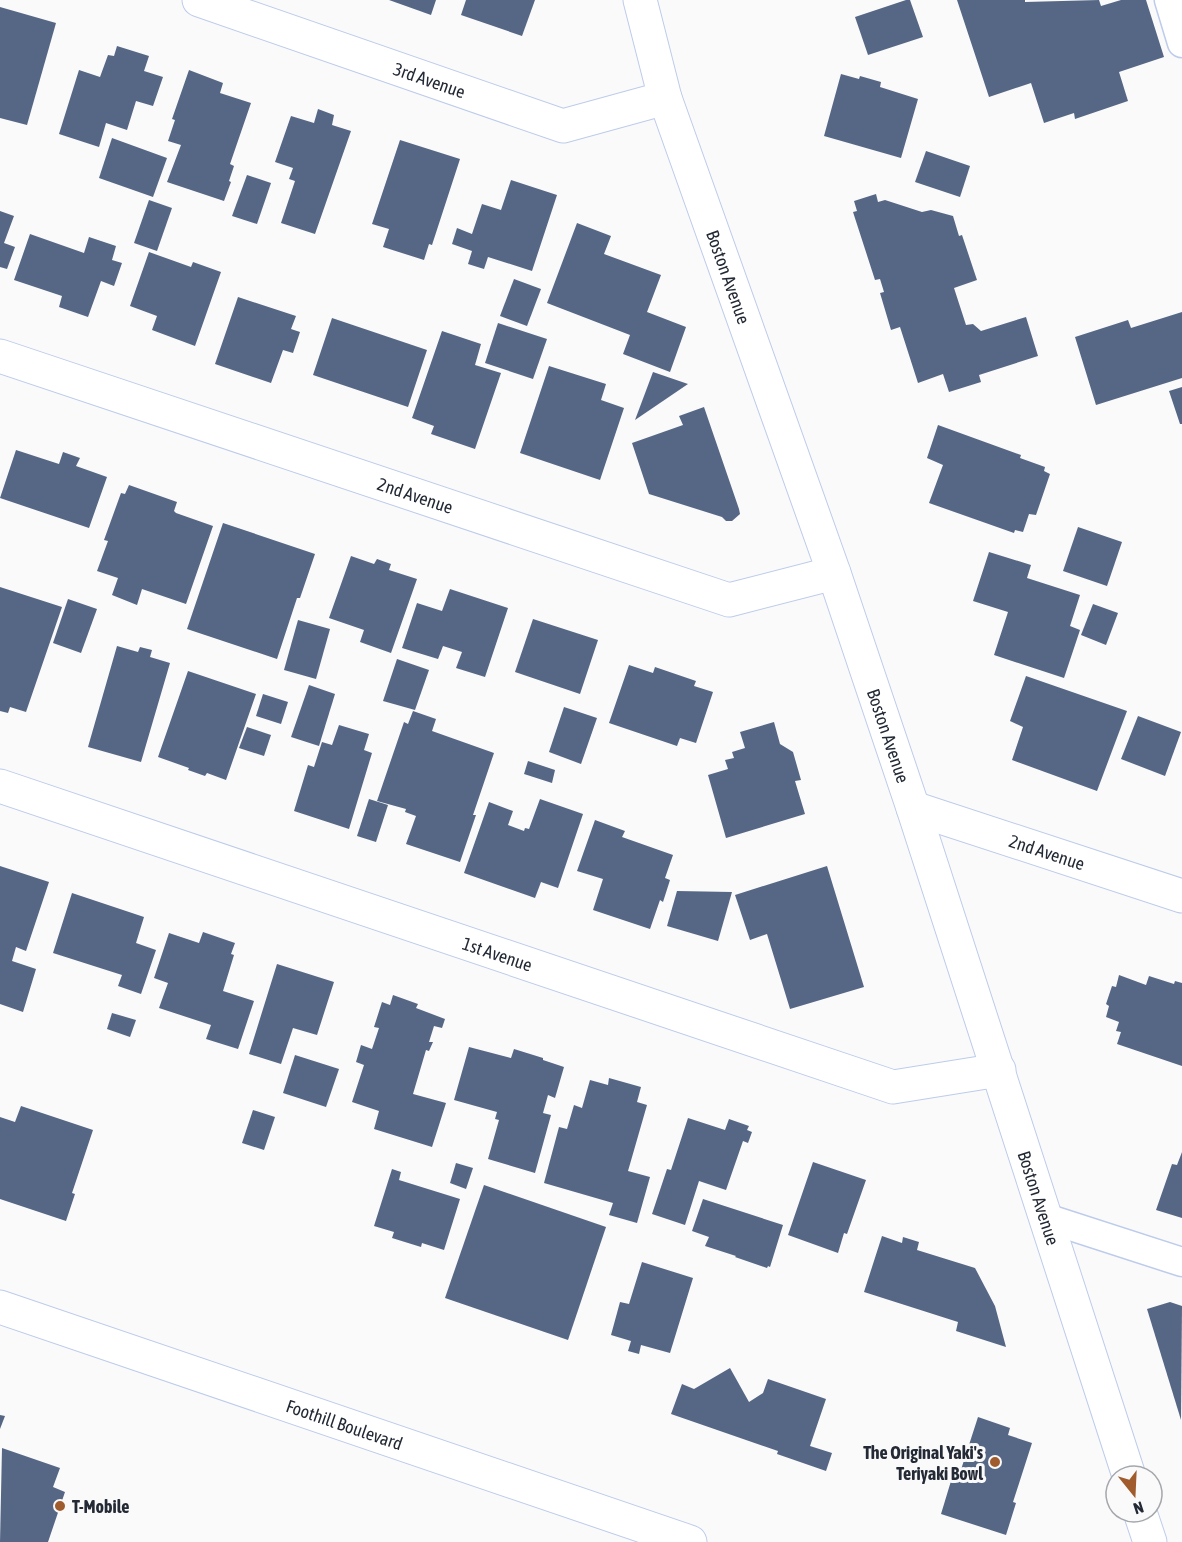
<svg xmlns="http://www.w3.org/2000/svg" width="1182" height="1542" viewBox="0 0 1182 1542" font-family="'Asap Condensed',sans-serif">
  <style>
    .building { fill: #566786 }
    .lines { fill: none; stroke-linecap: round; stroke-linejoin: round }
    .service-casing { stroke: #bdcceb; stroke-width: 31 }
    .minor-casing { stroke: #bdcceb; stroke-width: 35 }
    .tertiary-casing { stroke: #bdcceb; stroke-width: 35 }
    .primary-casing { stroke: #bdcceb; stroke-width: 35 }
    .service { stroke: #fff; stroke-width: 28 }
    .minor { stroke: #fff; stroke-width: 33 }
    .tertiary { stroke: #fff; stroke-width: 33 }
    .primary { stroke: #fff; stroke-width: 33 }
    .poi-dot { fill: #a05c2c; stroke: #fafafa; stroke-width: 2 }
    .labels { text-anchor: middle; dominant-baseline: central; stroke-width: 6; stroke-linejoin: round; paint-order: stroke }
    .street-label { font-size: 18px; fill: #242a35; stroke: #fafafa }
    .poi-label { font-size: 18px; font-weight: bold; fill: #242a35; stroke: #fafafa; text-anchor: end }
  </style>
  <rect width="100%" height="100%" fill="#fafafa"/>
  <g class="building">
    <polygon points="389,0 436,0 431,15"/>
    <polygon points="466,0 535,0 522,36 461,15"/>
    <polygon points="906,0 910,0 923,37 868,55 855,17"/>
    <polygon points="957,0 1025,0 1025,2 1099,0 1101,6 1121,0 1146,0 1164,57 1119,72 1128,101 1075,119 1074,113 1044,123 1031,83 989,97"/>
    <polygon points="0,7 56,23 27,125 0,118"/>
    <polygon points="117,46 149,56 144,71 163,77 153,106 136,101 127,130 106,123 99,147 59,134 79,70 100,77 108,55 114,56"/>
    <polygon points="189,70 223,83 220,93 251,103 230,164 234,166 229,181 231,182 224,201 167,182 181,145 168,141 175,120 172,119"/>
    <polygon points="841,74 859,79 860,76 881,82 880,87 918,99 901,158 824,136"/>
    <polygon points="318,109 334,115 332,125 351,131 315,234 281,223 295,181 289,179 293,168 275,162 291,116 314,123"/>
    <polygon points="112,138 167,158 153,197 99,178"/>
    <polygon points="400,140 460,159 432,245 429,244 424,260 383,247 389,229 372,224"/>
    <polygon points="926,151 970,166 960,197 915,182"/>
    <polygon points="247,175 271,183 257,224 232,216"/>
    <polygon points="511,180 557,195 532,271 488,257 484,269 468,264 472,251 452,244 457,228 472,234 482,204 501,210"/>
    <polygon points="876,194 878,202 885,200 922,212 931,210 953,216 959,236 962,235 977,280 954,288 966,325 973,324 981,331 1026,317 1038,356 979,375 981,382 949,392 943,374 918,383 900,327 891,330 880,293 884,292 880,279 875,280 853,212 857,211 854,201"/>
    <polygon points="149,200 172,208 157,251 134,243"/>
    <polygon points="0,211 14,216 4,243 15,247 7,269 0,267"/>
    <polygon points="577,223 611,236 604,254 661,275 647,312 686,327 670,372 623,354 630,335 547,303"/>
    <polygon points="30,234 84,253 89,237 116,246 112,260 122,263 114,286 101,281 88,317 59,307 62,296 14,280"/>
    <polygon points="149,252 191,267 193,262 221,272 195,346 152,330 157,316 130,306"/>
    <polygon points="514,279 541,289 527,326 500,316"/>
    <polygon points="238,297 296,316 291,329 300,332 293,353 283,350 271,383 215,364"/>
    <polygon points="1182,312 1182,378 1096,405 1075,337 1128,320 1131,328"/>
    <polygon points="332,318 427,350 408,407 313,375"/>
    <polygon points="498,323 547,339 533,379 485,363"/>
    <polygon points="442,331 481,344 475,365 501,373 475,449 431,434 434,426 412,418"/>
    <polygon points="549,366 606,384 601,400 624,408 600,480 520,453"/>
    <polygon points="653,372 688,384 635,420"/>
    <polygon points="1182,387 1182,424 1180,424 1169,391"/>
    <polygon points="704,407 739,509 740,514 732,521 726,521 722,517 649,494 632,443 683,425 679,416"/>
    <polygon points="938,425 1021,455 1020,458 1045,467 1044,471 1050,474 1036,515 1029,514 1023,532 1015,530 1014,533 929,503 943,465 927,458"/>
    <polygon points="16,450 59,464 63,452 80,458 76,466 107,477 89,528 0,498"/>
    <polygon points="129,485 177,502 174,511 176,513 213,526 186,604 142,589 137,605 112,595 118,578 97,571 108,541 104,540 121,493 125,494"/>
    <polygon points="223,523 315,554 300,598 297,598 277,659 187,629"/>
    <polygon points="1078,527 1122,542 1107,586 1063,571"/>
    <polygon points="989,552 1031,565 1027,578 1080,595 1070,626 1080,630 1064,678 994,655 1008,612 973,601"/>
    <polygon points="351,556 374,564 377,559 391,564 389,570 417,579 391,653 360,642 364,630 329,618"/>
    <polygon points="0,587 62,607 26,712 10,707 8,713 0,711"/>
    <polygon points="450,589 508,608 485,677 456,668 462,652 443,646 438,659 402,648 417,603 442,611"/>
    <polygon points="68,599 97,609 81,653 53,643"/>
    <polygon points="1093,604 1118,613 1106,645 1081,635"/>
    <polygon points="533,619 598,640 580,694 515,672"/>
    <polygon points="298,620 330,629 316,679 284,670"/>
    <polygon points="117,646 138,652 140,647 152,650 150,657 170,663 141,762 88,747"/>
    <polygon points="397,659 429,670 415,710 383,701"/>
    <polygon points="629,665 653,673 655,667 696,681 694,686 713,692 696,743 680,738 677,746 609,723"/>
    <polygon points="188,671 256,694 226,780 207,773 205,776 188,770 189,768 158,757"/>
    <polygon points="1026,676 1127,711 1097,791 1012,760 1023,727 1010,721"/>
    <polygon points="309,685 335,694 319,746 291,737"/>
    <polygon points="263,694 288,702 281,724 256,716"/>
    <polygon points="564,707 597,718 581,764 549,752"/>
    <polygon points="413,711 436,719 432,731 494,753 473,815 476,815 460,862 406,844 416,816 405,812 406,809 377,801 404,722 408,724"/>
    <polygon points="1138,716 1181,732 1165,776 1121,759"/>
    <polygon points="774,722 780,744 793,752 801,780 795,781 805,814 726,838 708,775 728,769 725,760 734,758 732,752 745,748 740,732"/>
    <polygon points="339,725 369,734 364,750 372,753 349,829 294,811 308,765 314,767 322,742 332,745"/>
    <polygon points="247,727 271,735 264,756 239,748"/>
    <polygon points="528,761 555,770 552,783 524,774"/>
    <polygon points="369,799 388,805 376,842 357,836"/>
    <polygon points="540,799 583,814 558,888 541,882 535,898 464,873 489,802 513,811 508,825 524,831 525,828 529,829"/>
    <polygon points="595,820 625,831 622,837 673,855 665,878 670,880 663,902 660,900 650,929 593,910 603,879 577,871"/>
    <polygon points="0,866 49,882 26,951 16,947 12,961 36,969 23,1012 0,1004"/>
    <polygon points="827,866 864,987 790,1009 767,934 750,940 735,895"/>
    <polygon points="677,891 732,892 718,941 667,926"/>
    <polygon points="72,893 144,917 136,943 156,950 141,994 118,986 122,975 53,953"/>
    <polygon points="203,932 235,943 231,954 234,955 223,991 254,1001 238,1049 206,1039 211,1025 159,1008 168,983 154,978 169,933 199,943"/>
    <polygon points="277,964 334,982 317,1035 293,1028 281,1064 249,1054"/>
    <polygon points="1119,975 1146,985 1149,976 1174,984 1175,981 1182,983 1182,1066 1117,1044 1121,1032 1116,1031 1119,1022 1106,1017 1109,1006 1106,1004 1112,986 1116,987"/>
    <polygon points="393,995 418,1004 416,1008 445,1019 442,1028 434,1026 429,1042 433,1042 429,1051 426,1050 413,1094 446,1103 432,1147 374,1129 379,1111 352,1102 364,1065 356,1062 361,1045 372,1049 379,1028 374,1027 382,1002 390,1005"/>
    <polygon points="112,1013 136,1020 130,1037 107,1029"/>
    <polygon points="469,1047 511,1058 514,1049 543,1058 543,1060 564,1067 555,1098 548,1095 543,1113 551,1115 535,1173 488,1159 499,1120 495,1119 497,1112 454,1100"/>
    <polygon points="295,1055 339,1069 326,1107 283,1093"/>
    <polygon points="609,1078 641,1087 637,1102 647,1105 628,1171 650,1177 637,1223 609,1215 613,1203 544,1183 559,1127 567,1129 574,1105 582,1108 590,1080 608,1085"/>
    <polygon points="21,1106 93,1130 72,1193 75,1194 66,1221 0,1199 0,1117 15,1122"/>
    <polygon points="253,1110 275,1117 264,1150 242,1143"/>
    <polygon points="688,1118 725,1130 729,1119 749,1126 747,1130 752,1132 748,1143 743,1141 726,1190 699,1181 685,1225 652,1214 667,1169 671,1170"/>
    <polygon points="1182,1152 1182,1218 1156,1210 1172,1164 1177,1165"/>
    <polygon points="813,1162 866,1180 847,1234 844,1233 838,1253 788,1235"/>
    <polygon points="456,1163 473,1168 466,1189 450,1183"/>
    <polygon points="392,1169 401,1172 399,1180 460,1199 444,1250 422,1243 421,1247 392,1238 394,1232 374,1226"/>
    <polygon points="484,1185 606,1227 568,1340 445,1298"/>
    <polygon points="703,1199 783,1225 770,1267 768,1266 767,1268 735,1257 736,1256 705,1246 709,1237 692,1231"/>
    <polygon points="882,1236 902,1243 903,1237 919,1242 917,1250 975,1268 995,1306 1006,1347 956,1331 958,1322 864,1292"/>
    <polygon points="642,1262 693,1278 670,1353 641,1345 639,1354 628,1351 631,1341 611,1335 620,1302 629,1304"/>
    <polygon points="1170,1302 1182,1306 1181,1420 1147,1309"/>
    <polygon points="730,1368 749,1402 763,1393 768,1379 826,1399 810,1446 832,1453 826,1471 777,1454 778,1451 671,1414 682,1384 694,1389"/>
    <polygon points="0,1415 5,1416 0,1429"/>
    <polygon points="978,1417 1010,1428 1008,1435 1032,1443 1013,1502 1016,1503 1006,1535 941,1514 951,1481 957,1482"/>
    <polygon points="2,1448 60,1468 53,1487 65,1492 48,1542 0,1542"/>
  </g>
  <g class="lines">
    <defs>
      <g id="service">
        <polyline points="1169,0 1182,43"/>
        <polyline points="1046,1218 1182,1262"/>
      </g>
      <g id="minor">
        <path id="s1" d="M199,0L563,126L665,98"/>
        <path id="s2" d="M0,356L729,600L834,573"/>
        <path id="s3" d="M0,786L893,1087L999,1070"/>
        <path id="s4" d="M913,808L1182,896"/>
      </g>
      <g id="tertiary">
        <path id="s5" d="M640,0L665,98L834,573L913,808L1129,1476"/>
        <polyline points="1140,1512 1150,1542"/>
      </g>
      <g id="primary">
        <path id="s6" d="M0,1307L690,1542"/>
      </g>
    </defs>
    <use href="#service" class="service-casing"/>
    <use href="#minor" class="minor-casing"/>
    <use href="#tertiary" class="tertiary-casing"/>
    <use href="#primary" class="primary-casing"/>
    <use href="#service" class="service"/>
    <use href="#minor" class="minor"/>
    <use href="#tertiary" class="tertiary"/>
    <use href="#primary" class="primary"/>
  </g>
  <g class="poi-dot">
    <circle cx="995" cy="1462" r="6"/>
    <circle cx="60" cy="1506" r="6"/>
  </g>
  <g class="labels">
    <g class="street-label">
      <text stroke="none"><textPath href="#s1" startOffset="244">3rd Avenue</textPath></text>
      <text stroke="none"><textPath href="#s5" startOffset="291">Boston Avenue</textPath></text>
      <text stroke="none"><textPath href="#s2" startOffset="438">2nd Avenue</textPath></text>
      <text stroke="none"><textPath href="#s5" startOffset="777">Boston Avenue</textPath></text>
      <text stroke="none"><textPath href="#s4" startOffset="141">2nd Avenue</textPath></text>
      <text stroke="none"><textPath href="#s3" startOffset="525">1st Avenue</textPath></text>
      <text stroke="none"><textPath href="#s5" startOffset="1263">Boston Avenue</textPath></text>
      <text stroke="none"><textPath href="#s6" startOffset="364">Foothill Boulevard</textPath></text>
    </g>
    <g class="poi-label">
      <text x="983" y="1452">The Original Yaki's<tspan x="983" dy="21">Teriyaki Bowl</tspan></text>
      <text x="72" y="1506" text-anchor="start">T-Mobile</text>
    </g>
  </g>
  <g transform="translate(1134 1494) rotate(162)"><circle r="28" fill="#fafafa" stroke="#a4a7ab" stroke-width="1.5"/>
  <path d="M0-4.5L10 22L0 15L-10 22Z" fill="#a05c2c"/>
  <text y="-9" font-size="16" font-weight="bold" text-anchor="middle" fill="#242a35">N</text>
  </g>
</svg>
